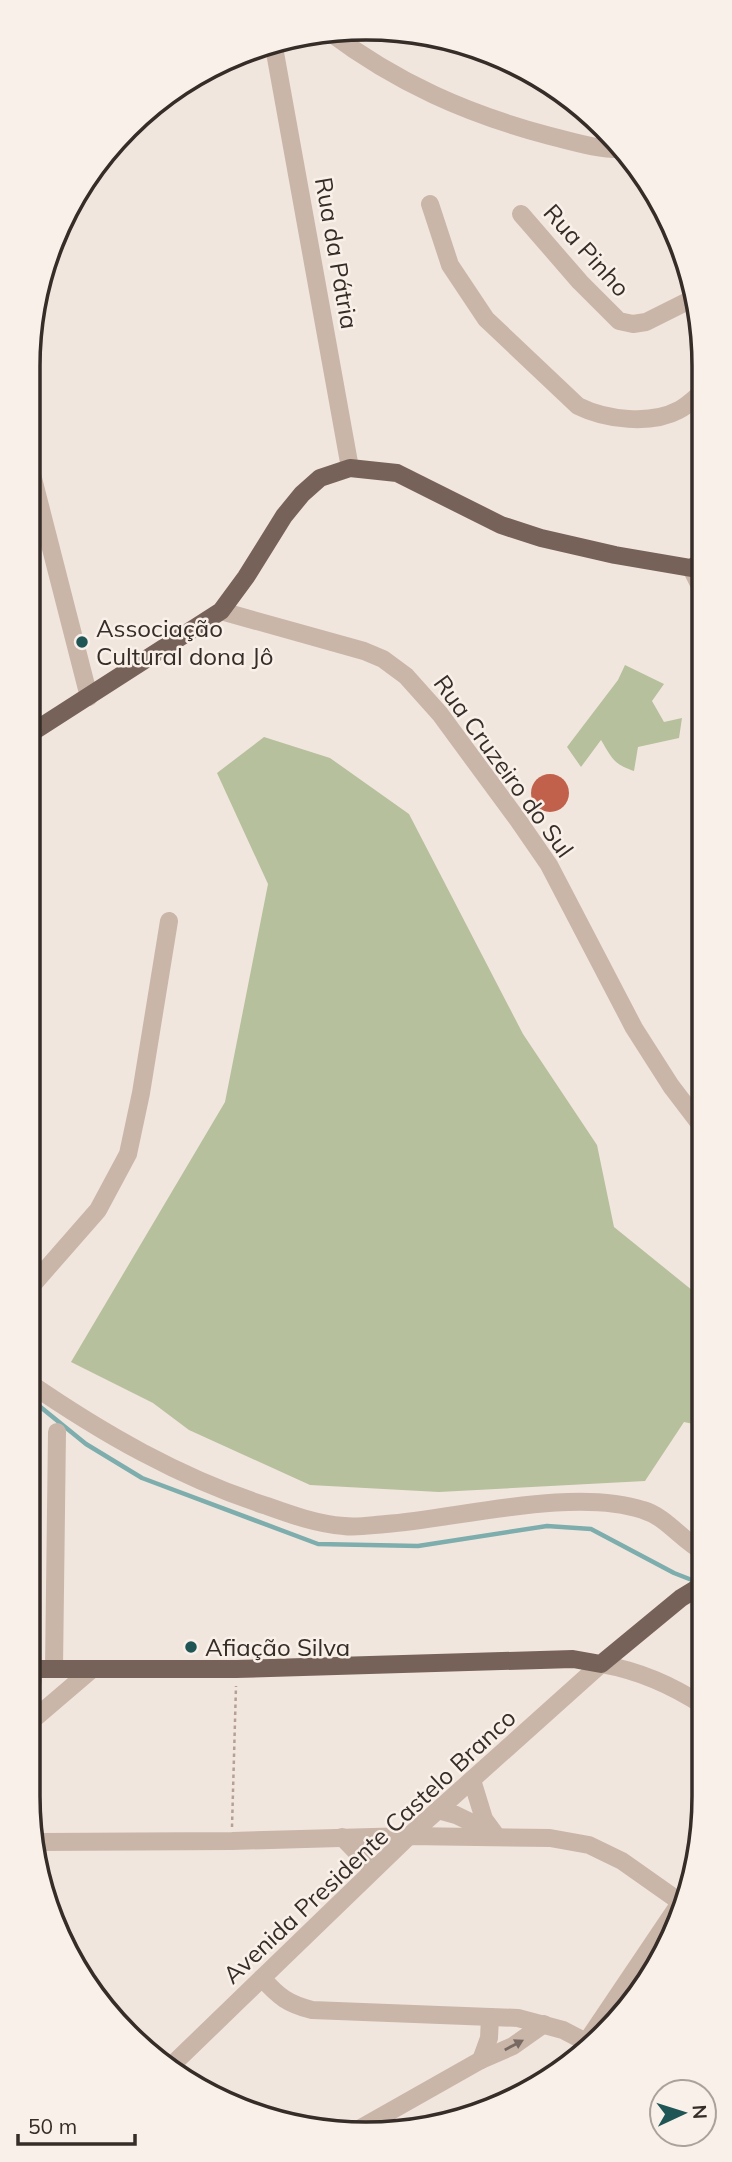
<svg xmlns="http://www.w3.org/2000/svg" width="732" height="2162" viewBox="0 0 732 2162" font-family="Mulish,sans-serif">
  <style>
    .green { fill: #b6c09d }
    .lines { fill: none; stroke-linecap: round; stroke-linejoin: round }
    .stream { stroke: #7dadad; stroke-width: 4.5 }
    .building { fill: #c1614b }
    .path { stroke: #b5a093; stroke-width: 2.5; stroke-dasharray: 3.5 3.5; stroke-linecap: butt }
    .minor { stroke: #c9b6a9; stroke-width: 18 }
    .major { stroke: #77625a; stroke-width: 18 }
    .oneway { fill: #786a62 }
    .poi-dot { fill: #205556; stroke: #f9f1e9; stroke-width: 2.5 }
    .labels { text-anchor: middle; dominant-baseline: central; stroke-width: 5; stroke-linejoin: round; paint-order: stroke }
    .street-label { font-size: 24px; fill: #362c28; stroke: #f9f1e9 }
    .poi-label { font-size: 24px; fill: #362c28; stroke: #f9f1e9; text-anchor: start }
    .rim { fill: none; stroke: #362c28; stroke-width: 3.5 }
  </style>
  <rect width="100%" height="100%" fill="#f1e6dd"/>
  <g class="green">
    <path d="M625,665L664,684L652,701L664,722L682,718L679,738L638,747L634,771C613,764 612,758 601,740L581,767L567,747L618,680Z"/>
    <polygon points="264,737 330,758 409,814 523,1034 597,1145 614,1227 703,1299 703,1426 684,1422 645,1481 439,1492 310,1485 189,1430 153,1403 71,1362 225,1102 268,884 217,773"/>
  </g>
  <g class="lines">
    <polyline class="stream" points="28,1400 38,1405 86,1444 142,1478 318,1544 418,1546 547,1526 591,1529 674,1573 697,1582"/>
  </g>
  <circle class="building" cx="550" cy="793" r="19"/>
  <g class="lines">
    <polyline class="path" points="232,1827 236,1686"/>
    <g class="minor">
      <path d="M328,31C397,83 467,114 550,136C574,142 599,150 624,149"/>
      <polyline points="274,47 350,468"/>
      <path d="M430,204L450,265L486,319L578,406C606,420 651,425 679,410C687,406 694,399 701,393"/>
      <polyline points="521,214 580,282 619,321 633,324 646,322 694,298"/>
      <polyline points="28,459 89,697"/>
      <polyline points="691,568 702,590"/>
      <polyline points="221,611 364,651 383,659 406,676 440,714 518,820 549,865 634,1028 671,1086 703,1128"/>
      <polyline points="28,1290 98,1210 128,1154 141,1093 169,921"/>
      <path d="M28,1382C102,1433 180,1478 267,1506C292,1515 317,1524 344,1526C357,1528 372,1525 386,1524C460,1518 574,1487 643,1510C667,1517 682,1541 704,1552"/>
      <polyline points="54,1669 57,1432"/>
      <polyline points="28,1704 33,1680 30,1669"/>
      <polyline points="28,1724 90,1671"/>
      <polyline points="472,1780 484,1819 495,1834"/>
      <polyline points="438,1810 456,1815 493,1833"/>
      <polyline points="342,1837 373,1869"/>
      <polyline points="37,1842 232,1841 409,1836 550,1838 589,1845 622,1861 683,1904"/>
      <path d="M262,1978C279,1997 288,2004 312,2010L518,2018L563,2030L588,2043"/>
      <polyline points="587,2041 690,1888"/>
      <polyline points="481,2060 489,2038 490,2017"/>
      <path d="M172,2065L409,1836L601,1664C640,1671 671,1685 704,1706"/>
      <polyline points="359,2129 481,2060 513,2046 544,2024"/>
    </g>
    <g class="major">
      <polyline points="28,735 221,611 246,577 284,516 302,494 320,478 350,468 397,473 501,525 541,538 615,555 691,568 702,562"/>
      <polyline points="28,1669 236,1669 573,1659 601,1664 681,1598 704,1584"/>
    </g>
  </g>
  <defs><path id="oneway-solid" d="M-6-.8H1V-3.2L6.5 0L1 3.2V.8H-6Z" transform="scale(1.75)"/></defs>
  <use class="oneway" href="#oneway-solid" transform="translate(514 2045) rotate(-28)"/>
  <g class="poi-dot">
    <circle cx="82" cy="642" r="7"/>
    <circle cx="191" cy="1647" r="7"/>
  </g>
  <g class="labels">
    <g class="street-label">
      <text transform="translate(587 250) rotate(48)">Rua Pinho</text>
      <text transform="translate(337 253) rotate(80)">Rua da Pátria</text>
      <text transform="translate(504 766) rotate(54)">Rua Cruzeiro do Sul</text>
      <text transform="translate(369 1846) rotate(-43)">Avenida Presidente Castelo Branco</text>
    </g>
    <g class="poi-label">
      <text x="96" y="628">Associação<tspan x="96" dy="28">Cultural dona Jô</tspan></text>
      <text x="205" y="1647">Afiação Silva</text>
    </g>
  </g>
  <path d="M0 0H732V2162H0ZM366 40H366A326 326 0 0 1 692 366V1796A326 326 0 0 1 366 2122H366A326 326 0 0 1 40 1796V366A326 326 0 0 1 366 40Z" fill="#f9f1e9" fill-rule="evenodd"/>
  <path class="rim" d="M366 40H366A326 326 0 0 1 692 366V1796A326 326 0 0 1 366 2122H366A326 326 0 0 1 40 1796V366A326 326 0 0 1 366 40Z"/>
  <g transform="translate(683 2113) rotate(86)"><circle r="33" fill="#f9f1e9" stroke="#aba29c" stroke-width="2"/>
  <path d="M0-5L12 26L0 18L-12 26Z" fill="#205556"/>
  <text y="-10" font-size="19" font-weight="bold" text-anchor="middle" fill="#362c28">N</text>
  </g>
  <path d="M18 2134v10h117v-10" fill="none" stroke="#362c28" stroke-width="3.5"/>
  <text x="28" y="2134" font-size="21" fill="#362c28" stroke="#f9f1e9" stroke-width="5" paint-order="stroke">50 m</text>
</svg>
